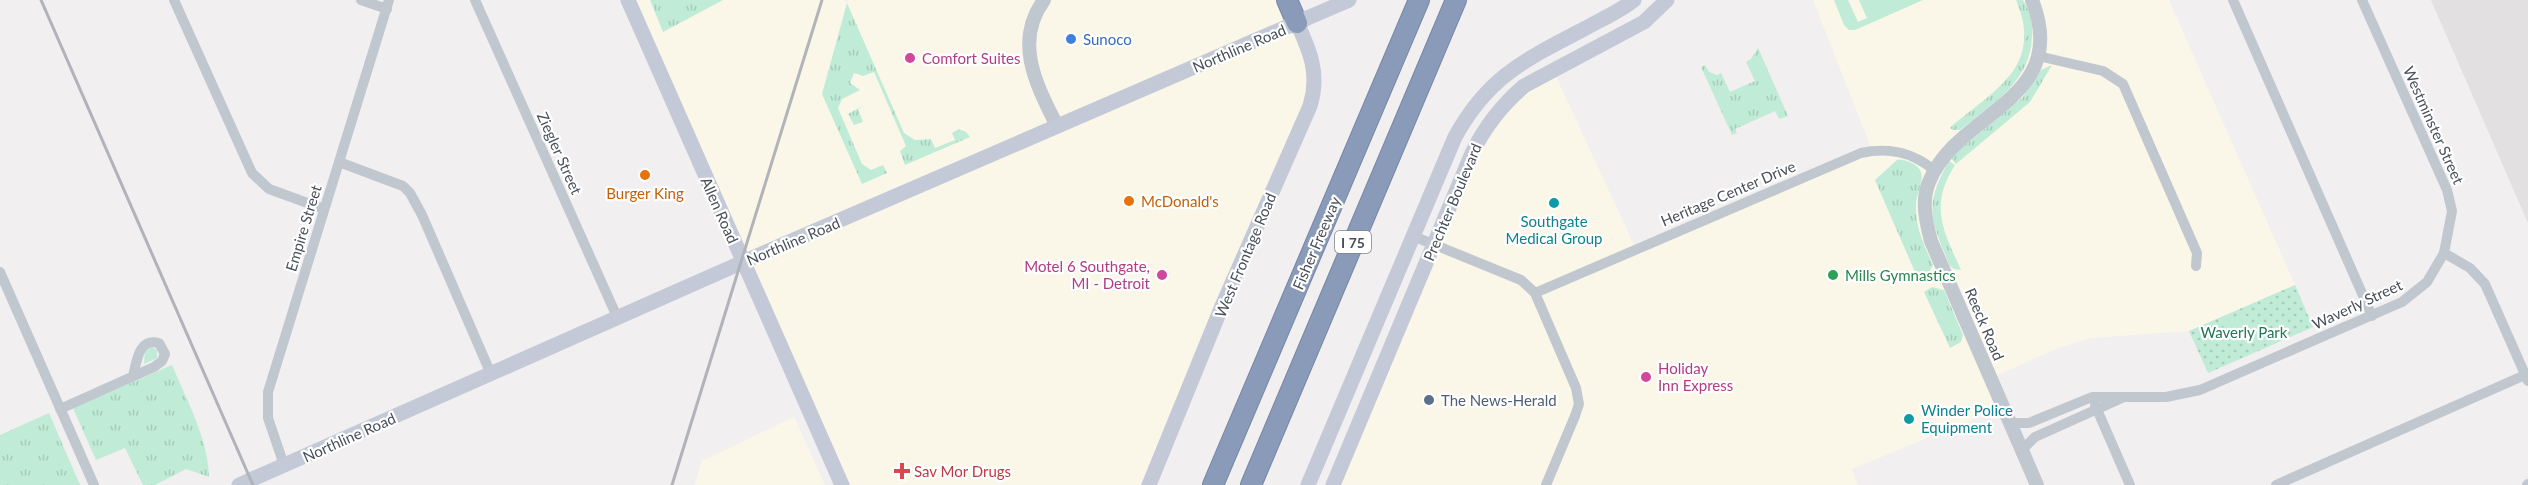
<svg xmlns="http://www.w3.org/2000/svg" width="2528" height="485" viewBox="0 0 2528 485" font-family="Lato,sans-serif">
  <style>
    .commercial { fill: #faf7e9 }
    .education { fill: #e2e0e0 }
    .grass { fill: url(#grass-tufts) }
    .park { fill: url(#park-dots) }
    .garden { fill: #c0ebd6 }
    .lines { fill: none; stroke-linecap: round; stroke-linejoin: round }
    .motorway-casing { stroke: #7686a5; stroke-width: 22 }
    .minor { stroke: #c0c7cf; stroke-width: 10 }
    .tertiary { stroke: #c0c7cf; stroke-width: 14 }
    .secondary { stroke: #c3c9d6; stroke-width: 15 }
    .motorway { stroke: #8a9bb9; stroke-width: 20 }
    .rail { stroke: #b1b3b8; stroke-width: 3 }
    .shop-dot { fill: #3f7fe0; stroke: #fff; stroke-width: 2 }
    .hotel-dot { fill: #d1479c; stroke: #fff; stroke-width: 2 }
    .food-dot { fill: #e8710a; stroke: #fff; stroke-width: 2 }
    .culture-dot { fill: #0f9aa8; stroke: #fff; stroke-width: 2 }
    .leisure-dot { fill: #2e9e5b; stroke: #fff; stroke-width: 2 }
    .service-dot { fill: #5c6f8a; stroke: #fff; stroke-width: 2 }
    .health-dot { fill: #e0444e; stroke: #fff; stroke-width: 2 }
    .labels { text-anchor: middle; dominant-baseline: central; stroke-width: 4.5; stroke-linejoin: round; paint-order: stroke }
    .shield { fill: #fff; stroke: #7f848c; stroke-width: 1.5 }
    .shield-label { font-size: 14px; font-weight: bold; fill: #484f5a }
    .shop-label { font-size: 15px; fill: #366cbe; stroke: #fff; text-anchor: start }
    .street-label { font-size: 15px; fill: #484f5a; stroke: #fff }
    .hotel-label { font-size: 15px; fill: #b23c85; stroke: #fff; text-anchor: start }
    .food-label { font-size: 15px; fill: #c56008; stroke: #fff }
    .culture-label { font-size: 15px; fill: #0d838f; stroke: #fff }
    .leisure-label { font-size: 15px; fill: #27864d; stroke: #fff; text-anchor: start }
    .park-label { font-size: 15px; fill: #1f7555; stroke: #fff }
    .service-label { font-size: 15px; fill: #4e5e75; stroke: #fff; text-anchor: start }
    .health-label { font-size: 15px; fill: #be3a42; stroke: #fff; text-anchor: start }
  </style>
  <defs>
    <pattern id="grass-tufts" width="24" height="20" patternUnits="userSpaceOnUse" patternTransform="scale(1.5)"><rect width="24" height="20" fill="#c0ebd6"/><path d="M3 7l-1-3M5 7V3M7 7l1-3M15 17l-1-3M17 17v-4M19 17l1-3" fill="none" stroke="#a6cbba"/></pattern>
    <pattern id="park-dots" width="8" height="8" patternUnits="userSpaceOnUse" patternTransform="scale(1.5)"><rect width="8" height="8" fill="#c0ebd6"/><path d="M2 2h.1M6 6h.1" fill="none" stroke="#a6cbba" stroke-width="1.8" stroke-linecap="round"/></pattern>
  </defs>
  <rect width="100%" height="100%" fill="#f1efef"/>
  <g class="commercial">
    <polygon points="628,0 843,0 847,3 848,0 1284,0 1315,80 1149,485 842,485"/>
    <polygon points="1813,0 2169,0 2295,285 2189,331 2092,338 2061,347 1991,378 2003,407 1852,469 1858,485 1333,485 1481,135 1553,70 1636,249 1872,150"/>
    <polygon points="794,417 825,485 694,485 702,461"/>
  </g>
  <polygon class="education" points="2431,0 2528,0 2528,223"/>
  <g class="grass">
    <polygon points="650,0 723,0 663,32"/>
    <path d="M2016,0H2023C2030,11 2033,23 2032,36C2031,82 1992,104 1960,130H1953L1950,128L1954,124C1999,88 2043,64 2016,0Z"/>
    <polygon points="847,3 904,133 915,140 931,139 935,148 955,140 952,133 959,129 966,132 970,137 905,165 900,151 906,146 874,72 863,76 854,73 850,83 860,90 842,99 838,108 862,164 871,170 883,165 887,173 862,184 822,94"/>
    <polygon points="1758,48 1788,116 1779,119 1775,111 1735,129 1737,133 1732,135 1701,67 1705,65 1709,72 1717,75 1721,73 1730,92 1755,81 1746,62 1751,59"/>
    <polygon points="2052,65 2030,102 1956,164 1951,158 1959,150 2023,97 2041,70"/>
    <polygon points="866,104 858,109 863,122 854,125 848,114"/>
    <path d="M1897,160C1905,159 1918,164 1921,172C1924,181 1916,195 1916,205C1915,227 1924,245 1933,265L1928,275L1918,279L1875,180Z"/>
    <path d="M1949,161L1955,165C1929,206 1943,230 1961,270L1954,269L1950,266C1931,221 1923,206 1949,161Z"/>
    <polygon points="1932,287 1944,290 1963,335 1961,342 1950,348 1924,292"/>
    <polygon points="151,347 157,350 157,358 144,364 145,352"/>
    <path d="M172,365C187,401 208,438 209,477L186,469L155,485H143L125,448L96,460L73,408Z"/>
    <polygon points="49,413 80,485 0,485 0,435"/>
  </g>
  <polygon class="park" points="2295,285 2313,327 2208,373 2189,331"/>
  <g class="garden">
    <polygon points="1834,0 1848,0 1858,22 1867,18 1859,0 1923,0 1855,30 1849,30 1844,25"/>
    <polygon points="2245,313 2255,336 2232,347 2222,323"/>
  </g>
  <g class="lines">
    <defs>
      <g id="motorway">
        <polyline points="1287,0 1297,23"/>
        <polyline points="1213,485 1419,0"/>
        <polyline points="1251,485 1456,0"/>
      </g>
    </defs>
    <use href="#motorway" class="motorway-casing"/>
    <g class="minor">
      <polyline points="174,0 252,173 269,189 324,209"/>
      <polyline points="361,0 387,9"/>
      <polyline points="475,0 618,319"/>
      <polyline points="2233,0 2372,316"/>
      <polyline points="2362,0 2447,190 2452,211 2444,253 2470,268 2485,284 2528,381"/>
      <polyline points="2038,56 2103,71 2123,84 2197,253 2196,266"/>
      <polyline points="339,162 403,186 410,193 422,215 491,374"/>
      <polyline points="1413,236 1521,280 1535,293 1576,388 1579,404 1575,416 1546,485"/>
      <polyline points="0,272 94,485"/>
      <path d="M1535,293L1861,153C1889,147 1912,152 1934,170"/>
      <polyline points="2095,405 2130,485"/>
      <path d="M60,409L154,367L162,361L165,354L159,343C138,338 137,361 133,376"/>
      <polyline points="2010,423 2029,423 2092,397 2166,397 2200,390 2402,302 2427,282 2444,253"/>
      <polyline points="2022,450 2035,437 2122,398"/>
      <polyline points="284,465 268,418 268,392 389,0"/>
      <polyline points="2276,485 2525,375"/>
      <polyline points="2527,485 2528,484"/>
    </g>
    <g class="tertiary">
      <path d="M1044,0C1013,42 1037,86 1057,126"/>
      <path d="M2032,0C2072,101 1957,111 1929,182C1921,201 1926,222 1931,241L2037,485"/>
    </g>
    <g class="secondary">
      <polyline points="628,0 842,485"/>
      <polyline points="239,485 743,262 1349,0"/>
      <path d="M1149,485L1222,306L1310,106C1320,74 1310,51 1297,23"/>
      <path d="M1308,485L1455,137C1489,75 1527,59 1586,28C1602,19 1620,11 1634,0"/>
      <path d="M1333,485L1473,151C1486,125 1502,105 1524,86L1644,22L1667,0"/>
    </g>
    <use href="#motorway" class="motorway"/>
    <g class="rail">
      <polyline points="41,0 253,485"/>
      <polyline points="672,485 822,0"/>
    </g>
  </g>
  <circle class="shop-dot" cx="1071" cy="39" r="6"/>
  <g class="hotel-dot">
    <circle cx="910" cy="58" r="6"/>
    <circle cx="1162" cy="275" r="6"/>
    <circle cx="1646" cy="377" r="6"/>
  </g>
  <g class="food-dot">
    <circle cx="645" cy="175" r="6"/>
    <circle cx="1129" cy="201" r="6"/>
  </g>
  <g class="culture-dot">
    <circle cx="1554" cy="203" r="6"/>
    <circle cx="1909" cy="419" r="6"/>
  </g>
  <circle class="leisure-dot" cx="1833" cy="275" r="6"/>
  <circle class="service-dot" cx="1429" cy="400" r="6"/>
  <path class="health-dot" d="M899 462h6v6h6v6h-6v6h-6v-6h-6v-6h6z"/>
  <g class="labels">
    <rect class="shield" x="1335" y="231" width="36" height="22" rx="4.5"/>
    <g class="shield-label">
      <text x="1353" y="242">I 75</text>
    </g>
    <g class="shop-label">
      <text x="1083" y="39">Sunoco</text>
    </g>
    <g class="street-label">
      <text transform="translate(1239 48) rotate(-23)">Northline Road</text>
      <text transform="translate(2434 125) rotate(66)">Westminster Street</text>
      <text transform="translate(560 153) rotate(66)">Ziegler Street</text>
      <text transform="translate(1728 193) rotate(-23)">Heritage Center Drive</text>
      <text transform="translate(1452 202) rotate(-67)">Prechter Boulevard</text>
      <text transform="translate(720 210) rotate(66)">Allen Road</text>
      <text transform="translate(303 228) rotate(-73)">Empire Street</text>
      <text transform="translate(793 241) rotate(-23)">Northline Road</text>
      <text transform="translate(1316 243) rotate(-67)">Fisher Freeway</text>
      <text transform="translate(1245 255) rotate(-67)">West Frontage Road</text>
      <text transform="translate(2357 304) rotate(-25)">Waverly Street</text>
      <text transform="translate(1985 324) rotate(67)">Reeck Road</text>
      <text transform="translate(349 437) rotate(-24)">Northline Road</text>
    </g>
    <g class="hotel-label">
      <text x="922" y="58">Comfort Suites</text>
      <text x="1150" y="266" text-anchor="end">Motel 6 Southgate,<tspan x="1150" dy="17">MI - Detroit</tspan></text>
      <text x="1658" y="368">Holiday<tspan x="1658" dy="17">Inn Express</tspan></text>
    </g>
    <g class="food-label">
      <text x="645" y="193">Burger King</text>
      <text x="1141" y="201" text-anchor="start">McDonald's</text>
    </g>
    <g class="culture-label">
      <text x="1554" y="221">Southgate<tspan x="1554" dy="17">Medical Group</tspan></text>
      <text x="1921" y="410" text-anchor="start">Winder Police<tspan x="1921" dy="17">Equipment</tspan></text>
    </g>
    <g class="leisure-label">
      <text x="1845" y="275">Mills Gymnastics</text>
    </g>
    <g class="park-label">
      <text x="2244" y="332">Waverly Park</text>
    </g>
    <g class="service-label">
      <text x="1441" y="400">The News-Herald</text>
    </g>
    <g class="health-label">
      <text x="914" y="471">Sav Mor Drugs</text>
    </g>
  </g>
</svg>
